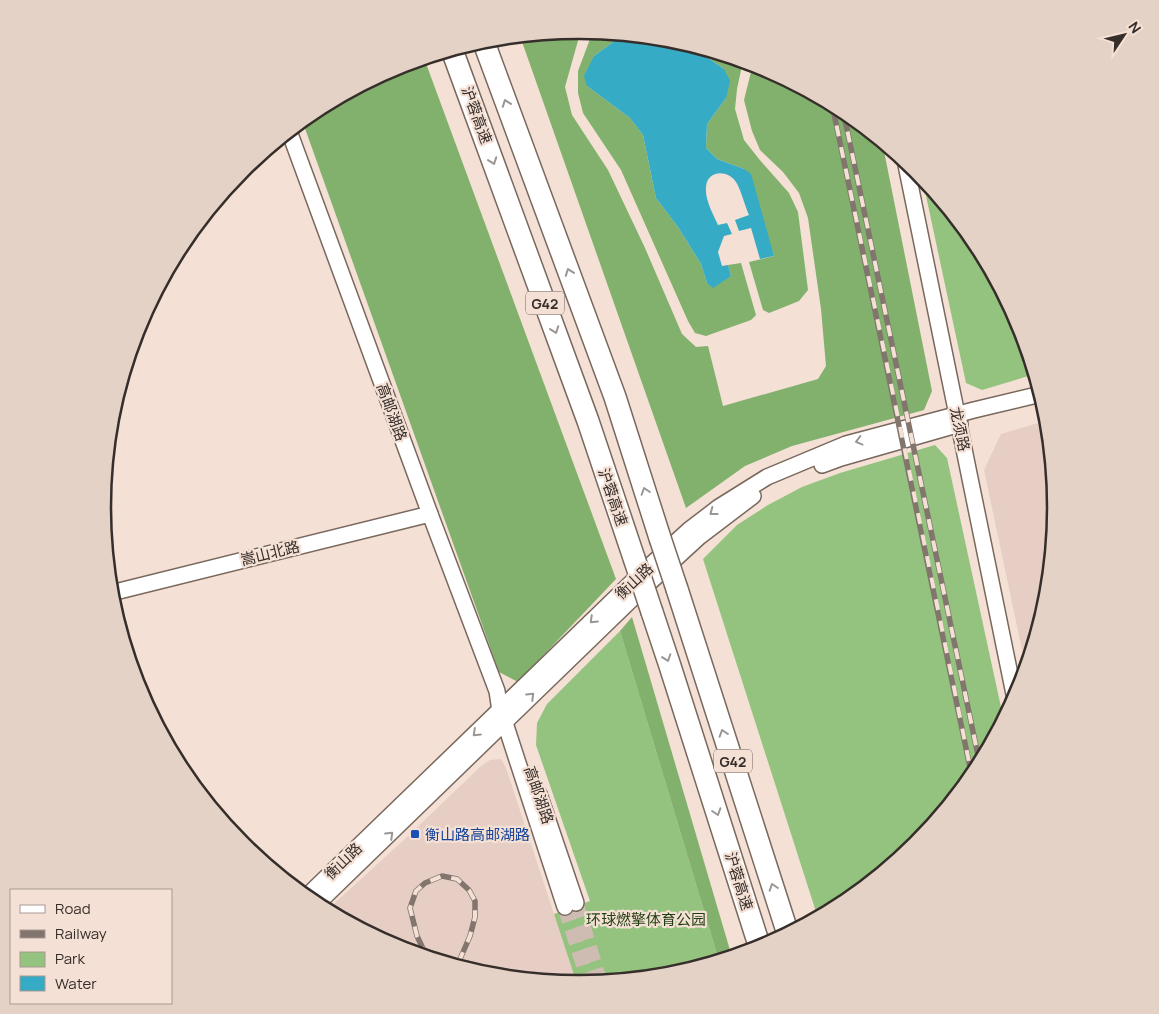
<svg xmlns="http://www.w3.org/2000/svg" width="1159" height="1014" viewBox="0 0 1159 1014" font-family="Manrope,'Noto Sans SC',sans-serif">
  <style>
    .commercial { fill: #e6cec4 }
    .green { fill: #93c37e }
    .forest { fill: #81b16d }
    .water { fill: #35abc5 }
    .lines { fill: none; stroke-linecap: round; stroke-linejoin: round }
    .minor-tunnel { stroke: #cebcb2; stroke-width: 15; stroke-dasharray: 15 8; stroke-linecap: butt }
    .minor-casing { stroke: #79685d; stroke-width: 18 }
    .highway-casing { stroke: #79685d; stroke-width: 24 }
    .minor { stroke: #fff; stroke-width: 15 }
    .highway { stroke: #fff; stroke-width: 21 }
    .rail-casing { stroke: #82756e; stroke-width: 5.5 }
    .rail { stroke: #f4e0d4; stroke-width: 4; stroke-dasharray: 11; stroke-linecap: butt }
    .highway-bridge-casing { stroke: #79685d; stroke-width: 24; stroke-linecap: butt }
    .highway-bridge { stroke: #fff; stroke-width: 21 }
    .oneway { stroke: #9a9694 }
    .transit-dot { fill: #1a4fb4; stroke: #f4e0d4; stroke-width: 2 }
    .labels { text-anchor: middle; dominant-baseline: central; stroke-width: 4.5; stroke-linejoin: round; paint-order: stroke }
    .shield { fill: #f4e0d4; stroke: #6f635d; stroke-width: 1 }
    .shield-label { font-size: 14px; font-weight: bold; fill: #362e2a }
    .street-label { font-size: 15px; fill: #362e2a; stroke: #f4e0d4 }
    .transit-label { font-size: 15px; fill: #164399; stroke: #f4e0d4; text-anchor: start }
    .park-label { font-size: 15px; fill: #1f3e0f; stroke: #f4e0d4 }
    .rim { fill: none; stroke: #362e2a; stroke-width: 2.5 }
  </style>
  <rect width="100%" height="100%" fill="#f4e0d4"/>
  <g class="commercial">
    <polygon points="1048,420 1056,507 1047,600 1026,669 984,470 1001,434"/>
    <polygon points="501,759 506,768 577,984 486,975 397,948 327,910 407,837 480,767 490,760"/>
  </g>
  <g class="green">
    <polygon points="922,177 976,242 1020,325 1035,374 982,390 966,383"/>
    <polygon points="935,445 947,458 1004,721 976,772 917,844 844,904 818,918 703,559 737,525 768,505 802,487 840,473"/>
    <polygon points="620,631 719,961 672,975 577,984 554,914 590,901 536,745 537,723 547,704"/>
  </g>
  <g class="forest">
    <polygon points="581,30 565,87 572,115 608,170 645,248 682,334 696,347 708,346 723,406 818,379 826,366 821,309 808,218 799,193 783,172 760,150 752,131 744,100 753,64 762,66 845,111 882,141 932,391 924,410 792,446 745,466 686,508 520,36"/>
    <polygon points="593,31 624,34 594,56 587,86 630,118 643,135 656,198 678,227 701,264 707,283 731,276 728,265 741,263 756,315 751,320 706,336 695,333 688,321 621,170 583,113 578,93 578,71"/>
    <polygon points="686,43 743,61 737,89 735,109 744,140 759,159 789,193 798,212 808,290 799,301 769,313 763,310 749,262 774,256 744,169 717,159 706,148 707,124 726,98 724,69"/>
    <polygon points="424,58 616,579 518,682 499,672 302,120 315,110 397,66"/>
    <polygon points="632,617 732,957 719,961 620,631"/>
  </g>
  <path class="water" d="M624,34L673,39L686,43L724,69L730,81L726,98L707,124L706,148L717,159L744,169L751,174L774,256L760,259L751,228L739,231L735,220L749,215C745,206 741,190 736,182C728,169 706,170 706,188C705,200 713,214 718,225L727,223L732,234L724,236L718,252L722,266L728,265L731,276L713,288L707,283L701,264L678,227L656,198L643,135L630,118L587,86L584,76L594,56Z"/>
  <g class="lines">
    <g class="minor-tunnel">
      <polyline points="576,903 600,982"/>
      <polyline points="565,907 589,983"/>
    </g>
    <defs>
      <g id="minor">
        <polyline points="289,131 430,514 497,691 500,711 505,723 565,907"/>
        <polyline points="905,160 1015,699"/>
        <polyline points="822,465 841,458 960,424"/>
        <polyline points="111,593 430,514"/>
        <polyline points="539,794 576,903"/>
        <polyline points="306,897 632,582 689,530 719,507 767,477 846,444 974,410 1041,394"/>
        <polyline points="316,905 637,594 699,537 753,496"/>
      </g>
      <g id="highway">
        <polyline points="483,40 615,397 660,538"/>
        <polyline points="452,50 588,421 634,558"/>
        <polyline points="677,589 788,934"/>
        <polyline points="652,612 670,666 760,948"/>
      </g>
    </defs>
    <use href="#minor" class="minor-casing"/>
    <use href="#highway" class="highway-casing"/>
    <use href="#minor" class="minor"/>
    <use href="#highway" class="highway"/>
    <defs>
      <g id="rail">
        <path d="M832,104C879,328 927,552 972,777"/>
        <polyline points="843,110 980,765"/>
        <polyline points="427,957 417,936 410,908 416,891 425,883 442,876 457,879 469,890 475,901 475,917 470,936 457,966"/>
      </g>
    </defs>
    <use href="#rail" class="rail-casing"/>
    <use href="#rail" class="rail"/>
    <defs>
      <g id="highway-bridge">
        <polyline points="660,538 677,589"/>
        <polyline points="634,558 652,612"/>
      </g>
    </defs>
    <use href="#highway-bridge" class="highway-bridge-casing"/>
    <use href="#highway-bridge" class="highway-bridge"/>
  </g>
  <defs><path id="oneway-chevron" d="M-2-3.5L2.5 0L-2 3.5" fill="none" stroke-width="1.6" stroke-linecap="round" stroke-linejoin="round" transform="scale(1.25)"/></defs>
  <g class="oneway">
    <use href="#oneway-chevron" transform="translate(506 103) rotate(-110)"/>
    <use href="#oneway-chevron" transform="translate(493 161) rotate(70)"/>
    <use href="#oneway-chevron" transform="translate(569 272) rotate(-110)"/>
    <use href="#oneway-chevron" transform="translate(555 330) rotate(70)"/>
    <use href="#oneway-chevron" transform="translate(859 441) rotate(165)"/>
    <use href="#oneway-chevron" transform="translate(645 491) rotate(-108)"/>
    <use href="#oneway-chevron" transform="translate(713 512) rotate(143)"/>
    <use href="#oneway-chevron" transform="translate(593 620) rotate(136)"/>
    <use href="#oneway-chevron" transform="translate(667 658) rotate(71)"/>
    <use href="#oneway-chevron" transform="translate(531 696) rotate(-44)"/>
    <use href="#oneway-chevron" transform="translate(476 733) rotate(137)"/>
    <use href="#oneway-chevron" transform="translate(723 733) rotate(-108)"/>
    <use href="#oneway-chevron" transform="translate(717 812) rotate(72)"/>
    <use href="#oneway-chevron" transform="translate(390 835) rotate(-44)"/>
    <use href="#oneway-chevron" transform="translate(773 887) rotate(-108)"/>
  </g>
  <rect class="transit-dot" x="410" y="829" width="10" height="10" rx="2.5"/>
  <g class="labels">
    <g class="shield">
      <rect x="526" y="291.5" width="38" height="23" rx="4"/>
      <rect x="714" y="749.5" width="38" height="23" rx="4"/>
    </g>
    <g class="shield-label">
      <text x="545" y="303">G42</text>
      <text x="733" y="761">G42</text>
    </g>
    <g class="street-label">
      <text transform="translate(477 115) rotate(70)">沪蓉高速</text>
      <text transform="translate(392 412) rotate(70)">高邮湖路</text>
      <text transform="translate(960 429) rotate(78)">龙须路</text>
      <text transform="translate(613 497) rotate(71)">沪蓉高速</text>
      <text transform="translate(270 553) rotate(-14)">嵩山北路</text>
      <text transform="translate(634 581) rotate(-43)">衡山路</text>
      <text transform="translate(539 795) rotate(71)">高邮湖路</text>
      <text transform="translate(343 861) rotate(-44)">衡山路</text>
      <text transform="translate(739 881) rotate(73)">沪蓉高速</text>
    </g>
    <g class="transit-label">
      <text x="425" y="834">衡山路高邮湖路</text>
    </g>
    <g class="park-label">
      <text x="646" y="919">环球燃擎体育公园</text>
    </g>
  </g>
  <path d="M0 0H1159V1014H0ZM111 507a468 468 0 1 1 936 0a468 468 0 1 1-936 0Z" fill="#e5d2c6" fill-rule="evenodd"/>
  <path class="rim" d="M111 507a468 468 0 1 1 936 0a468 468 0 1 1-936 0Z"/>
  <rect x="10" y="889" width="162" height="115" fill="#f4e0d4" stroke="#a89990"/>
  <rect x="20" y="905" width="25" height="8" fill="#ffffff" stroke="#a89990"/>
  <text x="55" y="914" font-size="15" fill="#362e2a">Road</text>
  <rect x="20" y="930" width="25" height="8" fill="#82756e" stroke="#a89990"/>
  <text x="55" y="939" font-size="15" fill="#362e2a">Railway</text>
  <rect x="20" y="952" width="25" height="15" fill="#93c37e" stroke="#a89990"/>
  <text x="55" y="964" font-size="15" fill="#362e2a">Park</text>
  <rect x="20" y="976" width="25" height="15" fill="#35abc5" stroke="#a89990"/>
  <text x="55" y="989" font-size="15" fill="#362e2a">Water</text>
  <g transform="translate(1124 35) rotate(55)" stroke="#f4e0d4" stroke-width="4" paint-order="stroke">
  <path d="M0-4L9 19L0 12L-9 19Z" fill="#362e2a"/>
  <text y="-8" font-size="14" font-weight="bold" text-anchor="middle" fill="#362e2a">N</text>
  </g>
</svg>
